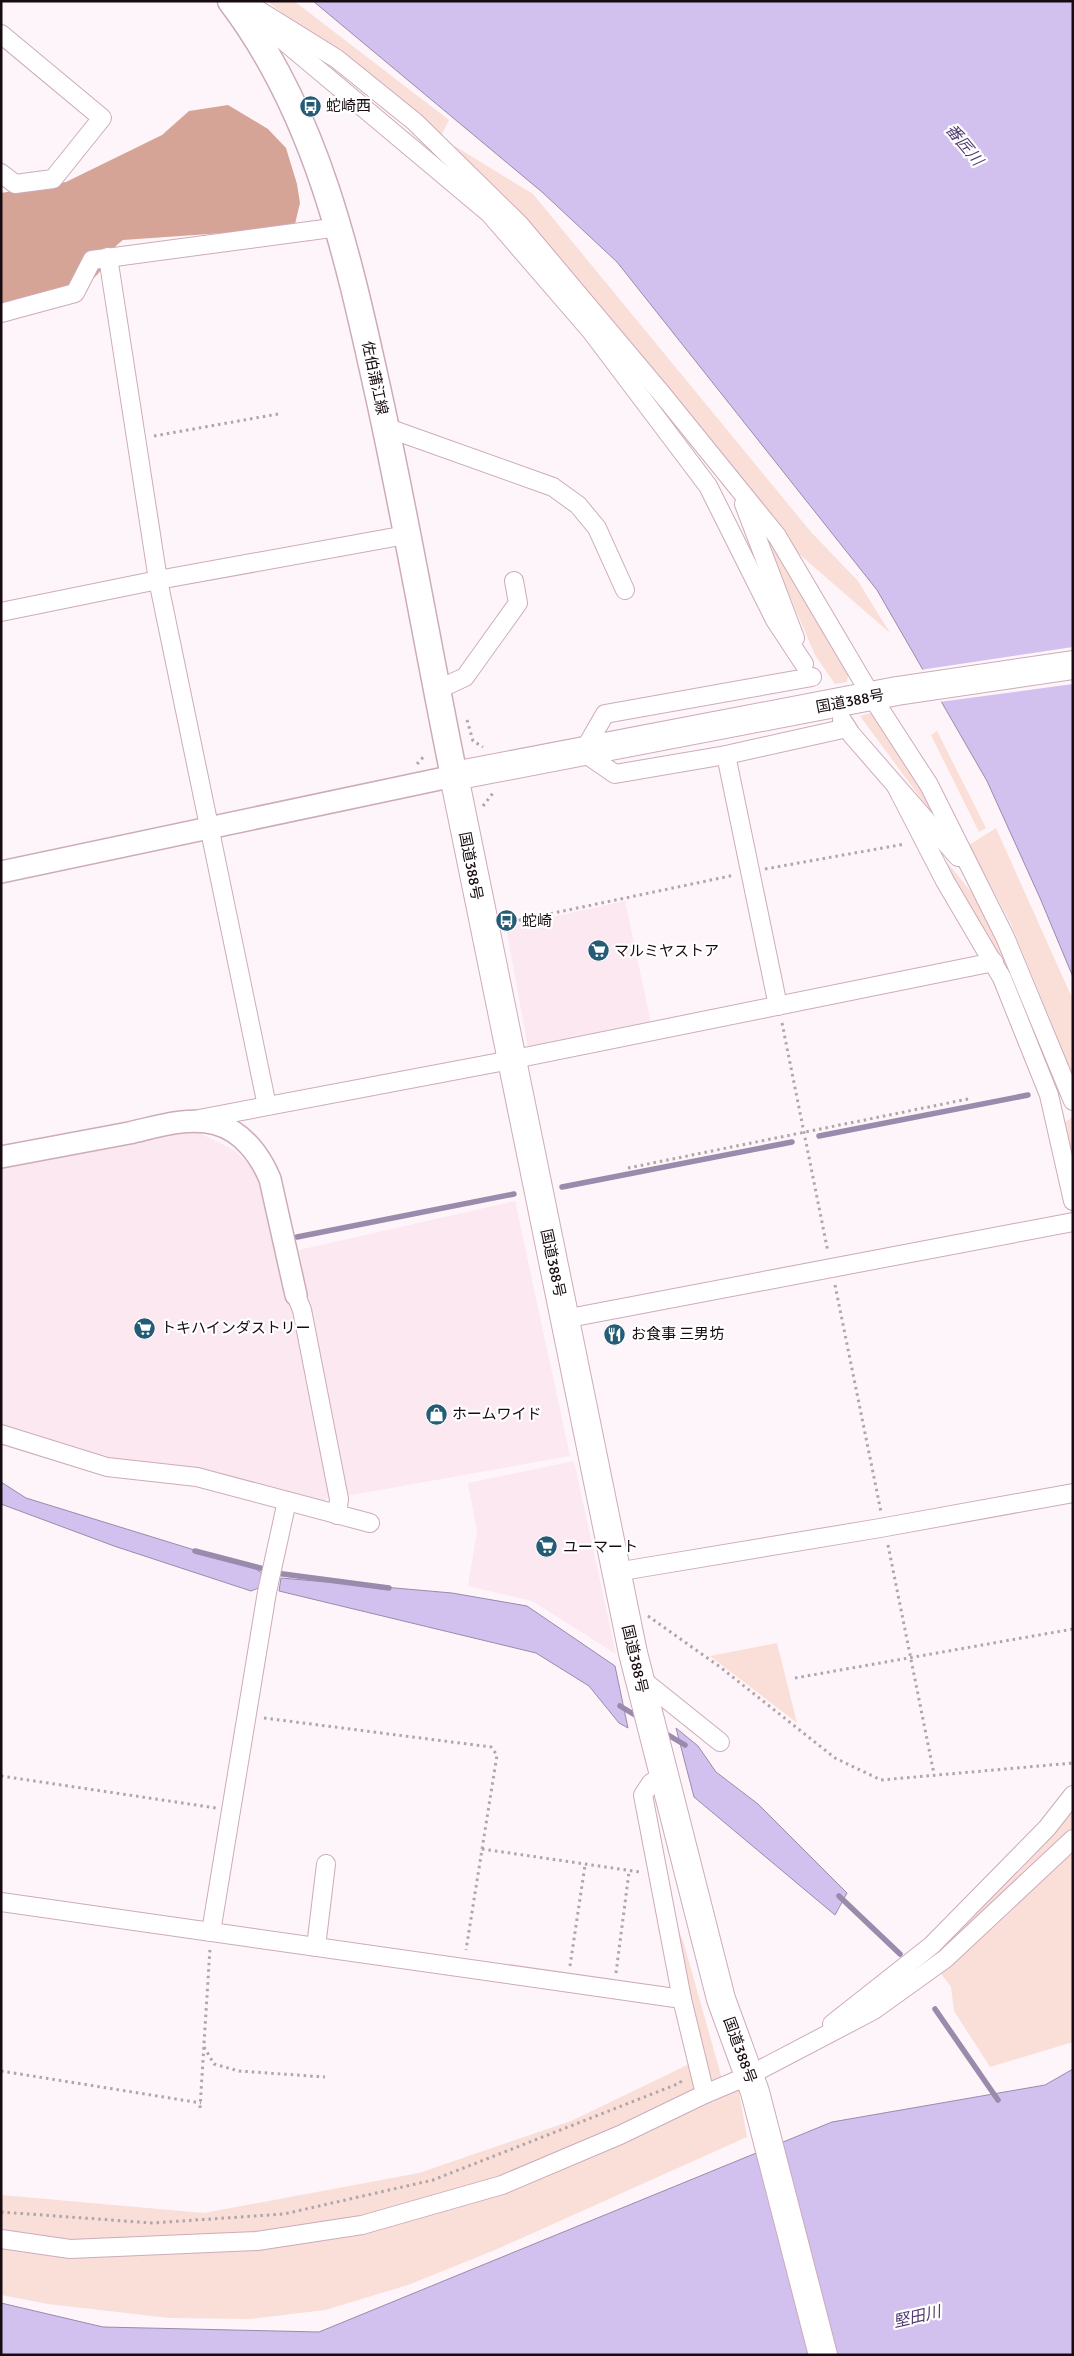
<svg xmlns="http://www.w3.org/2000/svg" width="1074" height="2356" viewBox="0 0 1074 2356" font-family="Signika,'Noto Sans JP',sans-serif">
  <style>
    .built { fill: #fbe8f1 }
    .green { fill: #f9dfd8 }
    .forest { fill: #d6a497 }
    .water { fill: #d2c1ee; stroke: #9a8aac }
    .pier { fill: #fdf5f9 }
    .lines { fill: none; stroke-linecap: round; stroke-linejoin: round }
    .stream { stroke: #9a8aac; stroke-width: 5.5 }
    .minor-casing { stroke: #cdabbb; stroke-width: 20 }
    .tertiary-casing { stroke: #cdabbb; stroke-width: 24 }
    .primary-casing { stroke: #cdabbb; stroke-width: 29 }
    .trunk-casing { stroke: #cdabbb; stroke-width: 30 }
    .path { stroke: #afa5aa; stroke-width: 3; stroke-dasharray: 2.5 4; stroke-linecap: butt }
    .minor { stroke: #fff; stroke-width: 18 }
    .tertiary { stroke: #fff; stroke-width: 21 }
    .primary { stroke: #fff; stroke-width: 26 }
    .trunk { stroke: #fff; stroke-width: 28 }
    .labels { text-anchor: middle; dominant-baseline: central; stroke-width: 4.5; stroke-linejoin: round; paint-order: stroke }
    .poi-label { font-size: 15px; fill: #170b11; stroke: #fff; text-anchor: start }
    .street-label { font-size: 15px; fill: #170b11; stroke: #fff }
    .water-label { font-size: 16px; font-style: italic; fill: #503970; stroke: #fff }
  </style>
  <rect width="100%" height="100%" fill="#fdf5f9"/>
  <g class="built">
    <polygon points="625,901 651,1023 528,1048 506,927"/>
    <polygon points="187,1127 234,1150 259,1174 294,1300 331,1495 319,1505 124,1464 1,1427 1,1165"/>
    <polygon points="515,1201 570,1456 346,1496 299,1250"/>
    <polygon points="574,1461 616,1654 532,1601 468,1586 477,1531 468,1483"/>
  </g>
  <g class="green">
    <polygon points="267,1 294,1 449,120 441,136"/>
    <polygon points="453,145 533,194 811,532 858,581 890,633 791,547"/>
    <polygon points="760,527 849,669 847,682 835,684 815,655"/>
    <polygon points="874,712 885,723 947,834 860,716"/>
    <polygon points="937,731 986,828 979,832 931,735"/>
    <polygon points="996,828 1073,1000 1072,1073 1011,924 969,845"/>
    <polygon points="946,861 990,915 1006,948 998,959 942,865"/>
    <polygon points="1010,961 1065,1090 1054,1099 1004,967"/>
    <polygon points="1073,1117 1073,1178 1062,1124"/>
    <polygon points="777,1643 797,1723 710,1656"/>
    <polygon points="1073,1799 1073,1831 941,1956 857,2010"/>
    <polygon points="1073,1845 1073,2042 990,2067 954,2011 951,1987 939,1971"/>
    <polygon points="674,1918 684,1944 722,2079 738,2086 747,2137 495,2250 408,2285 325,2310 250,2319 169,2318 48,2304 1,2295 1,2195 204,2213 419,2173 571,2121 704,2057"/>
  </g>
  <path class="forest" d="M228,105L268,129L286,148L297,184L300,203L295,224L280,229L123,240C104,254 109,267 90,281L1,306V193L66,182L162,135L189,111Z"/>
  <g class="water">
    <polygon points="313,1 1073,1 1073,977 1040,898 987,781 877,590 617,262 542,192"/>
    <polygon points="1,1482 26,1498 256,1569 263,1574 261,1587 251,1591 114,1546 1,1504"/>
    <polygon points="281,1578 452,1593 527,1606 615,1666 628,1728 619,1723 589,1686 536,1653 279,1591"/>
    <polygon points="676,1728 698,1746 716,1772 758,1804 847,1893 835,1915 694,1797"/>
    <polygon points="1073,2069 1073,2355 1,2355 1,2303 103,2327 319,2332 832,2122 1045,2085"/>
  </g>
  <polygon class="pier" points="1073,647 1073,684 939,702 920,670"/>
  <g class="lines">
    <g class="stream">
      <polyline points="819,1136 1028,1095"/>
      <polyline points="562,1187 792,1142"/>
      <polyline points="297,1237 514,1194"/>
      <polyline points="195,1551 283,1574 389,1588"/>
      <polyline points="620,1706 640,1718"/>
      <polyline points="663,1732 685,1745"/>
      <polyline points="839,1896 900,1954"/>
      <polyline points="935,2009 998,2100"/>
    </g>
    <defs>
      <g id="minor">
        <polyline points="244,1 337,59 415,122 520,225 662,394 777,536 872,697 929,785 1005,937 1073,1101"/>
        <polyline points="260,21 489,213 591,331 708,486 775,620 804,664"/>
        <polyline points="1,34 102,118 53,179 15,184 1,173"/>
        <polyline points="108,257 158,580 267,1106"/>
        <polyline points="1,313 75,293 92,260 339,227"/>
        <polyline points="385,427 553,487 578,505 597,528 625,590"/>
        <polyline points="744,504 795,638"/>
        <polyline points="1,612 158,580 406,535"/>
        <polyline points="812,677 605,714 583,752 615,774 726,755 847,728"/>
        <polyline points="437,690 465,677 518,603 514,581"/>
        <polyline points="842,720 851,734 958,857"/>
        <polyline points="726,755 778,1006"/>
        <polyline points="896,786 945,881 1002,978 1049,1095 1073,1201"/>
        <polyline points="199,1119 495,1063 994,962"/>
        <polyline points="296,1295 302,1310 339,1499 337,1515"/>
        <polyline points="564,1319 1073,1222"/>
        <polyline points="1,1434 107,1467 197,1477 370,1523"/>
        <polyline points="616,1572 880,1528 1073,1493"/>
        <polyline points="639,1677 720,1742"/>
        <polyline points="663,1775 651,1783 643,1795 682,1999 705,2094"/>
        <polyline points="1,1902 682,1999"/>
        <polyline points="211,1932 267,1592 287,1501"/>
        <polyline points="316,1947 326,1864"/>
        <polyline points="832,2024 932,1945 1047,1828 1073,1795"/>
        <polyline points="1,2239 70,2249 257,2241 362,2225 502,2185 620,2135 705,2094 750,2075 874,2010 945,1959 1073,1839"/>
      </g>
      <g id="tertiary">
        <polyline points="1,872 454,776"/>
        <path d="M1,1157C44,1149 86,1141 129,1133C156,1127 188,1116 216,1124C242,1131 260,1155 270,1179L296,1295"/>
      </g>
      <path id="primary" d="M231,1C317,114 348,256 378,392C406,519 428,648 454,776"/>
      <polyline id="trunk" points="823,2355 755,2092 721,1999 633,1653 454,776 897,691 1073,665"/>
    </defs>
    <use href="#minor" class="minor-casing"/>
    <use href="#tertiary" class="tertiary-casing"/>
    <use href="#primary" class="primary-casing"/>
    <use href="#trunk" class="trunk-casing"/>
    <g class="path">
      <polyline points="154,436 278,414"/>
      <polyline points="467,720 473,741 483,747"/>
      <polyline points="417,764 425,755"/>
      <polyline points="483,806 493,793"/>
      <polyline points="765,869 905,844"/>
      <polyline points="506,923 735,875"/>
      <polyline points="782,1023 828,1252"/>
      <polyline points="628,1168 968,1099"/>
      <polyline points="835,1285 881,1512"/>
      <polyline points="888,1545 934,1774"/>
      <polyline points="648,1616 720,1667 835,1758 881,1780 1073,1763"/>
      <polyline points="795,1678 1073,1629"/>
      <polyline points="264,1718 491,1747 497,1755 466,1950"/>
      <polyline points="1,1776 216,1808"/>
      <polyline points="482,1849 640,1872"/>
      <polyline points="570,1966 585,1865"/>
      <polyline points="616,1973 629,1872"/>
      <polyline points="204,2047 214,2064 239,2071 325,2077"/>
      <polyline points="1,2071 201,2103"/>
      <polyline points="200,2108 210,1948"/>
      <polyline points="1,2212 152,2223 284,2214 433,2180 680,2083 683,2078"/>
    </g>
    <use href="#minor" class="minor"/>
    <use href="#tertiary" class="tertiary"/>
    <use href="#primary" class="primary"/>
    <use href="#trunk" class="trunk"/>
  </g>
  <defs>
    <symbol id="bus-disc" viewBox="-11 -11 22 22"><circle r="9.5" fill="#245c76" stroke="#fff"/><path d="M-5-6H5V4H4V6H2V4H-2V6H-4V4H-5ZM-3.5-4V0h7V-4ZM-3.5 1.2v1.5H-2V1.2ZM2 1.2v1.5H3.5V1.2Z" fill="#fff"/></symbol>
    <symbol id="supermarket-disc" viewBox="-11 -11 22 22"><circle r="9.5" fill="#245c76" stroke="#fff"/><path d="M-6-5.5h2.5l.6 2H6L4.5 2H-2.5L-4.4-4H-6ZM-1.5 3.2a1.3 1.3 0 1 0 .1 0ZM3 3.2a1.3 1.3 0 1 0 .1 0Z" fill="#fff"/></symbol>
    <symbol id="restaurant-disc" viewBox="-11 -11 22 22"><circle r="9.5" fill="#245c76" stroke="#fff"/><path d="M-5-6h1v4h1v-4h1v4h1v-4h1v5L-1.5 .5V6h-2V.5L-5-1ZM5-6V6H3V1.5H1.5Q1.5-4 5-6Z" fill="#fff"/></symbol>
    <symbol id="shop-disc" viewBox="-11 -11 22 22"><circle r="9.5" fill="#245c76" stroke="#fff"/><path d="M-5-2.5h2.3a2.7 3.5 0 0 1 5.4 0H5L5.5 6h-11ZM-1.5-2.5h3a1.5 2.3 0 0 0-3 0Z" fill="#fff"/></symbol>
  </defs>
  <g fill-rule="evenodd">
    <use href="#bus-disc" x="298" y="94" width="25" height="25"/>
    <use href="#bus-disc" x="494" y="908" width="25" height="25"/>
    <use href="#supermarket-disc" x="586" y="938" width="25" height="25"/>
    <use href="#supermarket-disc" x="132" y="1316" width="25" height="25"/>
    <use href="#restaurant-disc" x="602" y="1322" width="25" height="25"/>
    <use href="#shop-disc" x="424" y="1402" width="25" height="25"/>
    <use href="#supermarket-disc" x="534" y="1534" width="25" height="25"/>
  </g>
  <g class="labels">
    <g class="poi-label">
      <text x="326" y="106">蛇崎西</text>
      <text x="522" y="921">蛇崎</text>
      <text x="614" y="951">マルミヤストア</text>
      <text x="161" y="1328">トキハインダストリー</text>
      <text x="631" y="1334">お食事 三男坊</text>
      <text x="452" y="1414">ホームワイド</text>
      <text x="563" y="1547">ユーマート</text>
    </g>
    <g class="street-label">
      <text transform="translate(375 378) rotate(78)">佐伯蒲江線</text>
      <text transform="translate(850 701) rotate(-11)">国道388号</text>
      <text transform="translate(471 866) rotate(79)">国道388号</text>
      <text transform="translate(553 1263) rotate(78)">国道388号</text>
      <text transform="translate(635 1659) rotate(77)">国道388号</text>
      <text transform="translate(740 2050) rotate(70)">国道388号</text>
    </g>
    <g class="water-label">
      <text transform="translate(964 145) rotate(51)">番匠川</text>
      <text transform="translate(917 2317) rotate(-13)">堅田川</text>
    </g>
  </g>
  <rect width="1074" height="2356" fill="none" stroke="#170b11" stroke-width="5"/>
</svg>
